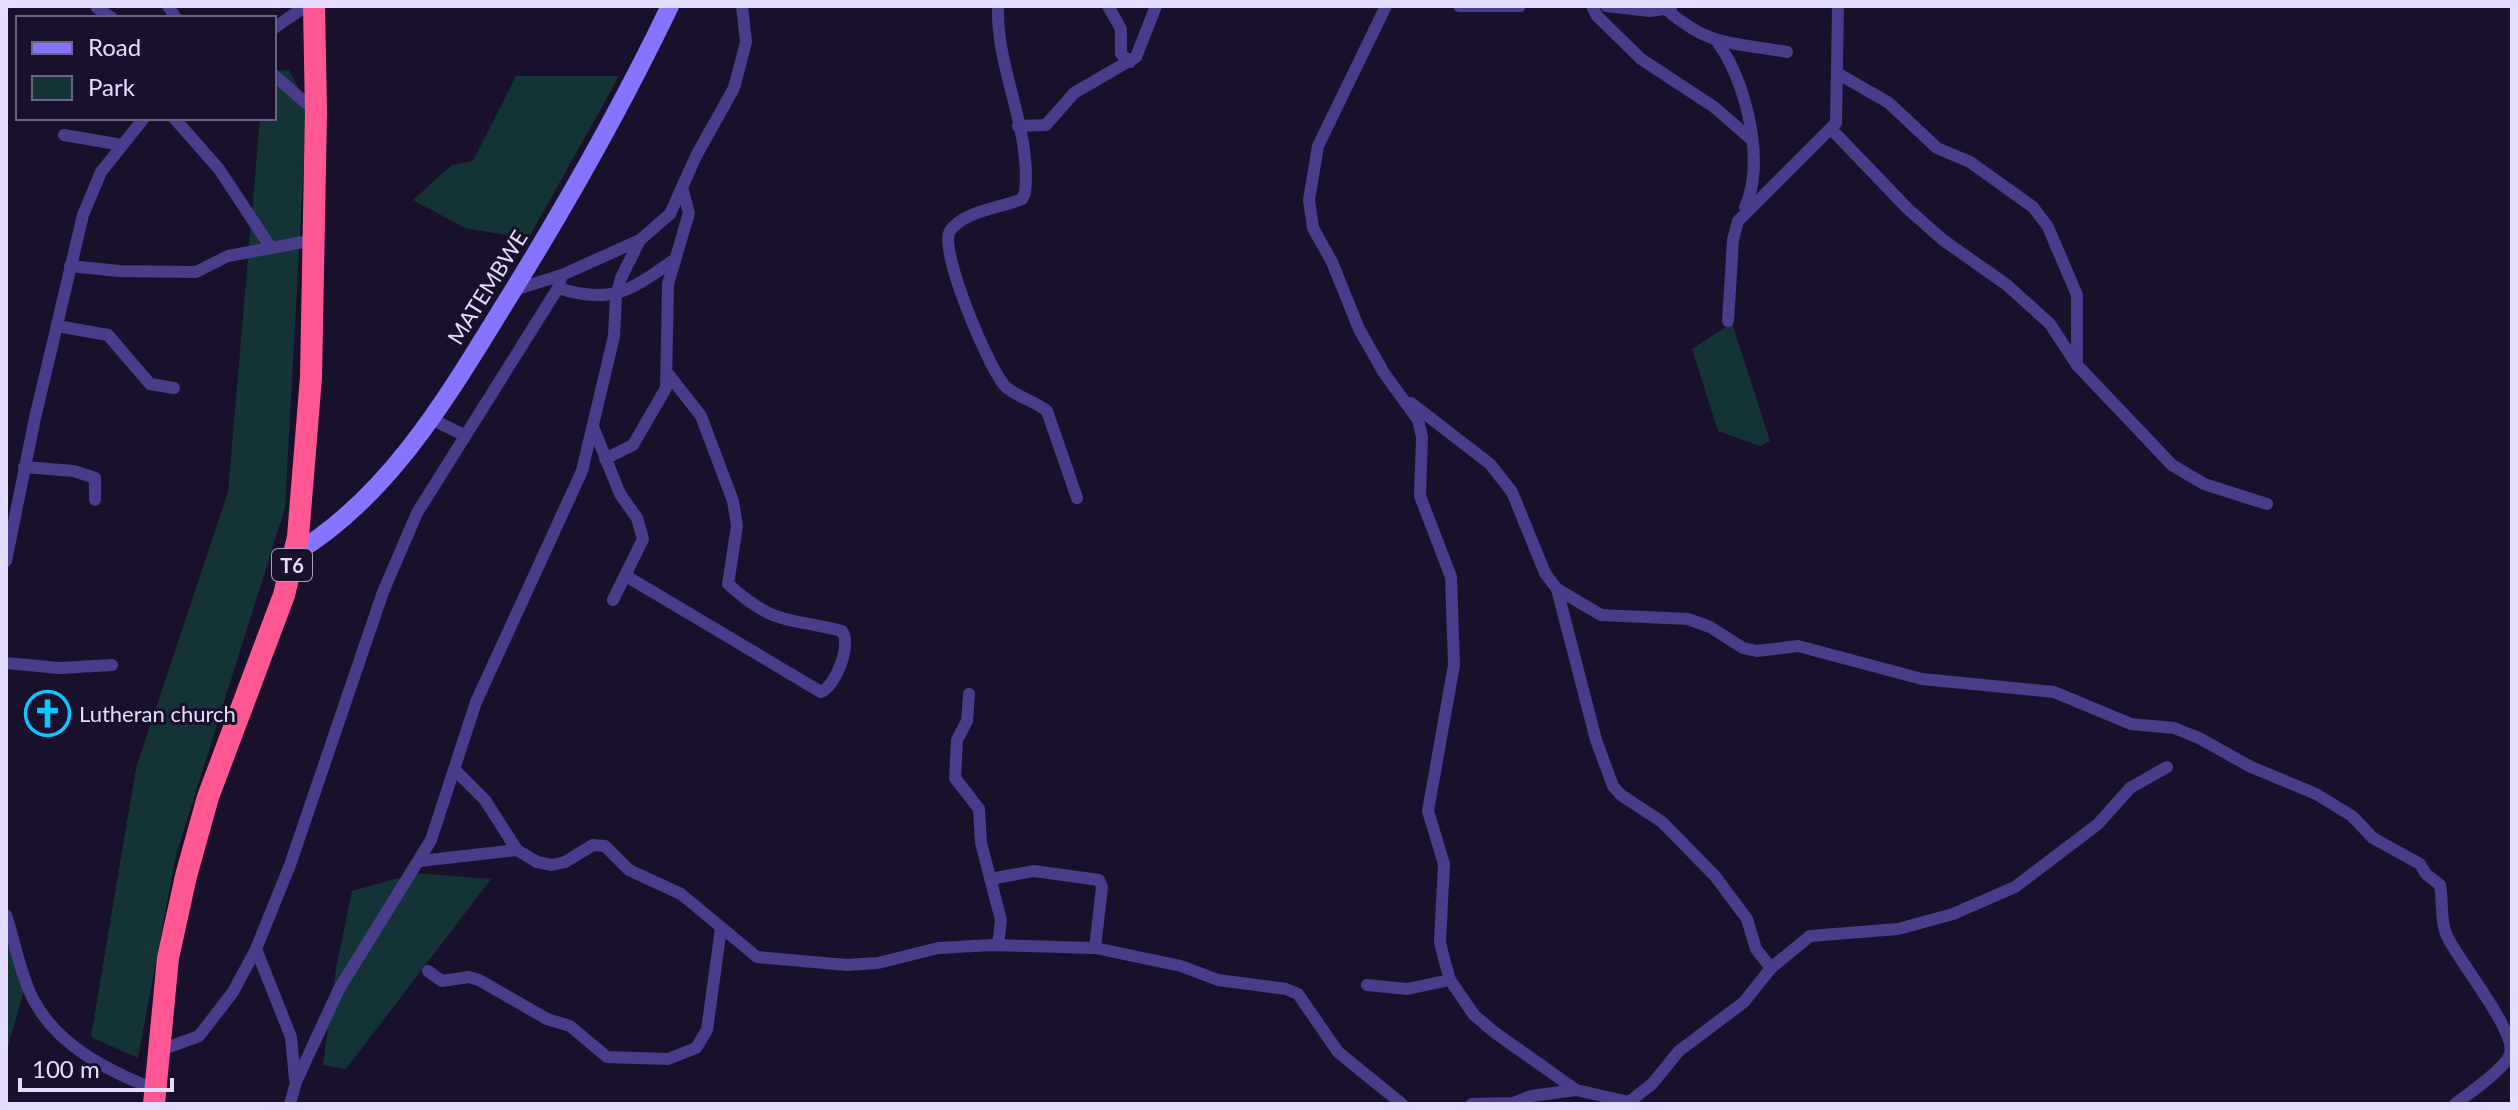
<svg xmlns="http://www.w3.org/2000/svg" width="2518" height="1110" viewBox="0 0 2518 1110" font-family="Lato,sans-serif">
  <style>
    .green { fill: #143336 }
    .lines { fill: none; stroke-linecap: round; stroke-linejoin: round }
    .street { stroke: #483c8b; stroke-width: 12 }
    .secondary { stroke: #8673ff; stroke-width: 18 }
    .highway { stroke: #ff5794; stroke-width: 22 }
    .labels { text-anchor: middle; dominant-baseline: central; stroke-width: 6; stroke-linejoin: round; paint-order: stroke }
    .shield { fill: #19112c; stroke: #a79fc0; stroke-width: 2 }
    .shield-label { font-size: 20px; font-weight: bold; fill: #e4dcff }
    .street-label { font-size: 22px; fill: #e4dcff; stroke: #19112c }
    .poi-label { font-size: 22px; fill: #e4dcff; stroke: #19112c; text-anchor: start }
  </style>
  <rect width="100%" height="100%" fill="#19112c"/>
  <g class="green">
    <polygon points="289,70 307,105 285,508 176,855 138,1058 91,1037 136,768 228,492 260,118 274,118 274,71"/>
    <polygon points="516,76 619,76 528,239 465,228 413,200 452,165 473,161"/>
    <polygon points="1732,323 1770,441 1760,446 1718,431 1692,349"/>
    <polygon points="416,873 491,879 346,1069 323,1065 336,969 352,891"/>
    <polygon points="6,942 27,979 6,1054"/>
  </g>
  <g class="lines">
    <g class="street">
      <polyline points="168,6 176,18"/>
      <path d="M998,6C996,70 1032,129 1025,193L1022,199C1001,208 963,211 950,231C938,249 989,369 1005,386C1016,397 1035,401 1047,411L1077,498"/>
      <polyline points="1108,6 1121,29 1121,54 1130,62"/>
      <polyline points="1386,6 1318,146 1309,200 1313,228 1332,262 1359,329 1384,373 1418,420 1422,437 1420,496 1451,577 1454,665 1428,811 1444,864 1440,942 1444,959 1450,980 1474,1015 1494,1032 1576,1090 1629,1102 1652,1084 1679,1051 1744,1002 1771,968 1810,936 1898,929 1953,914 2015,887 2098,824 2130,788 2167,767"/>
      <polyline points="1459,6 1520,6"/>
      <polyline points="1592,6 1597,16 1641,59 1714,107 1751,139"/>
      <polyline points="1606,6 1650,11 1671,8"/>
      <polyline points="97,8 112,18"/>
      <path d="M1667,10C1711,48 1733,42 1787,52"/>
      <polyline points="274,28 306,6"/>
      <path d="M1718,43C1746,81 1766,163 1745,207"/>
      <polyline points="1837,73 1889,103 1937,148 1970,162 2033,207 2048,227 2077,295 2077,365"/>
      <polyline points="274,75 316,112"/>
      <polyline points="174,118 219,169 271,248"/>
      <polyline points="1018,126 1046,125 1074,93 1136,57 1156,6"/>
      <polyline points="1832,130 1908,209 1943,240 2007,285 2050,324 2077,365 2172,465 2204,484 2267,504"/>
      <polyline points="64,135 122,145"/>
      <polyline points="70,266 119,271 196,272 228,256 314,240"/>
      <path d="M558,288C611,305 630,291 674,260"/>
      <polyline points="514,290 562,275 640,240 670,214 696,156 734,88 746,42 742,6"/>
      <polyline points="1728,321 1733,240 1738,221 1836,123 1838,6"/>
      <polyline points="57,326 108,335 150,384 174,388"/>
      <path d="M1411,403L1490,464L1512,492L1545,573L1557,589L1601,615L1688,619L1710,627L1743,648L1757,651L1798,646L1922,679L2054,692L2131,724L2174,728L2199,738L2251,767L2316,794L2352,816L2373,838L2420,864L2426,874L2440,885C2443,900 2440,919 2446,934C2456,958 2517,1031 2510,1054C2506,1068 2467,1095 2455,1104"/>
      <polyline points="429,418 464,435"/>
      <polyline points="594,429 620,494 637,518 643,539 613,600"/>
      <polyline points="605,459 633,445 666,388 668,284 689,213 683,191"/>
      <polyline points="24,467 74,471 95,478 95,500"/>
      <polyline points="6,561 35,418 83,215 101,172 144,118"/>
      <path d="M626,576L821,692C836,686 852,644 842,631C786,617 775,626 728,584L737,526L733,501L701,416L669,375"/>
      <polyline points="1557,589 1596,740 1613,786 1621,795 1662,822 1715,876 1747,919 1756,949 1771,968"/>
      <polyline points="6,663 59,668 112,665"/>
      <polyline points="969,694 967,721 957,740 955,778 979,809 981,843 1001,920 998,945"/>
      <polyline points="454,769 485,800 517,850 537,862 552,865 565,862 593,845 605,846 629,870 681,894 757,957 847,965 878,963 938,948 992,945 1095,948 1181,966 1218,980 1286,989 1298,994 1338,1052 1402,1104"/>
      <polyline points="420,861 517,850"/>
      <polyline points="990,879 1034,871 1099,880 1102,887 1095,948"/>
      <path d="M6,915C15,942 20,974 33,999C58,1047 109,1071 156,1090"/>
      <polyline points="256,949 291,1037 295,1079"/>
      <polyline points="428,971 442,981 469,977 479,980 547,1019 570,1026 607,1057 668,1059 696,1048 707,1030 721,928"/>
      <polyline points="1367,985 1407,989 1450,980"/>
      <polyline points="158,1051 199,1036 233,992 256,949 290,865 383,592 417,513 558,288 562,275"/>
      <polyline points="290,1104 296,1082 339,989 431,840 476,702 582,471 614,336 616,296 621,278 640,240"/>
      <polyline points="1472,1104 1513,1103 1531,1096 1576,1090"/>
    </g>
    <path class="secondary" d="M294,554C389,497 448,396 504,305C565,207 620,110 670,6"/>
    <polyline class="highway" points="154,1104 168,958 186,876 208,797 284,595 298,537 311,377 316,112 314,6"/>
  </g>
  <defs>
    <symbol id="church-ring" viewBox="-11 -11 22 22"><circle r="9.5" fill="#19112c" stroke="#08caff" stroke-width="1.5"/><path d="M-1.2-6h2.4v3.5h3.3v2.4h-3.3V6h-2.4V-.1h-3.3v-2.4h3.3Z" fill="#08caff"/></symbol>
  </defs>
  <g fill-rule="evenodd">
    <use href="#church-ring" x="22" y="688" width="51" height="51"/>
  </g>
  <g class="labels">
    <rect class="shield" x="272" y="549" width="40" height="32" rx="6"/>
    <g class="shield-label">
      <text x="292" y="565">T6</text>
    </g>
    <g class="street-label">
      <text transform="translate(487 287) rotate(-58)">MATEMBWE</text>
    </g>
    <g class="poi-label">
      <text x="79" y="713">Lutheran church</text>
    </g>
  </g>
  <rect width="2518" height="1110" fill="none" stroke="#e4dcff" stroke-width="16"/>
  <rect x="16" y="16" width="260" height="104" fill="#19112c" stroke="#6a6280" stroke-width="2"/>
  <rect x="32" y="42" width="40" height="12" fill="#8673ff" stroke="#6a6280" stroke-width="2"/>
  <text x="88" y="56" font-size="24" fill="#e4dcff">Road</text>
  <rect x="32" y="76" width="40" height="24" fill="#143336" stroke="#6a6280" stroke-width="2"/>
  <text x="88" y="96" font-size="24" fill="#e4dcff">Park</text>
  <path d="M20 1078v12h152v-12" fill="none" stroke="#e4dcff" stroke-width="4"/>
  <text x="32" y="1078" font-size="24" fill="#e4dcff" stroke="#19112c" stroke-width="6" paint-order="stroke">100 m</text>
</svg>
